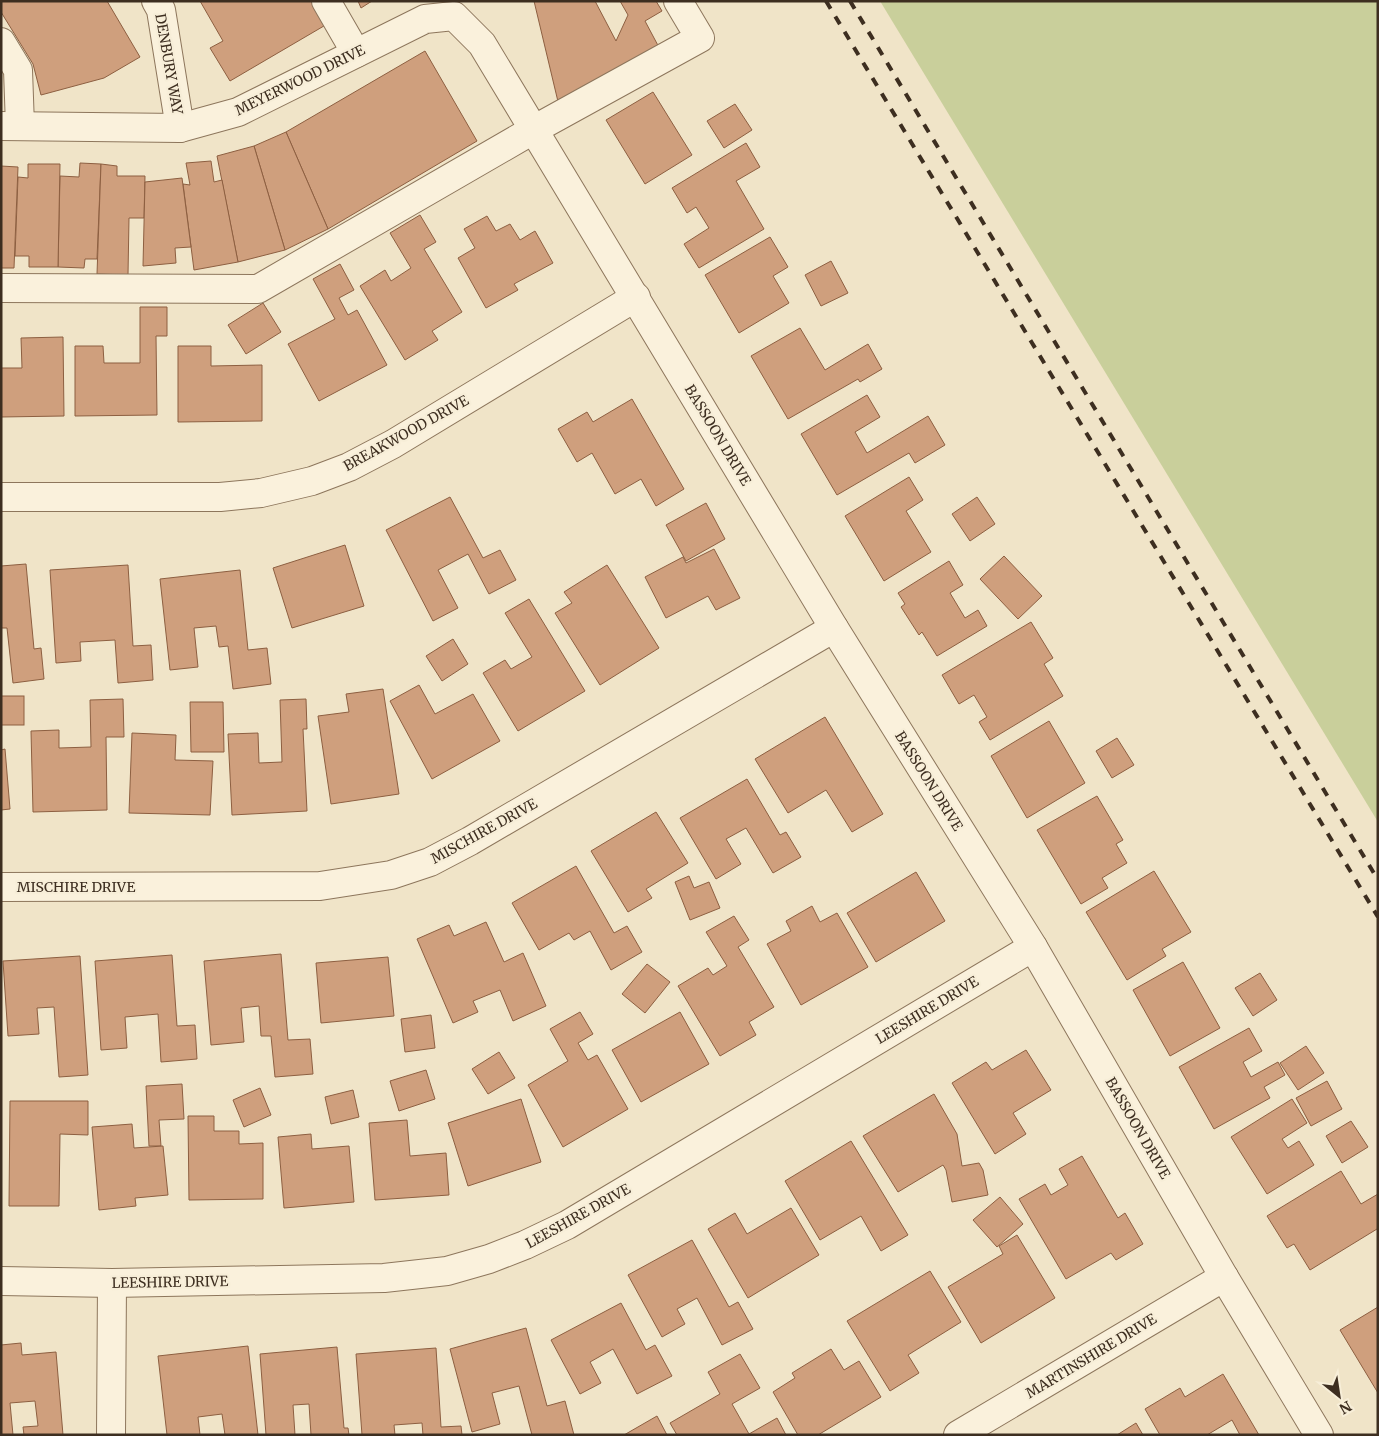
<svg xmlns="http://www.w3.org/2000/svg" width="1379" height="1436" viewBox="0 0 1379 1436" font-family="Merriweather,serif">
  <style>
    .green { fill: #c9cf9b }
    .building { fill: #cf9f7d; stroke: #8d5f41 }
    .lines { fill: none; stroke-linecap: round; stroke-linejoin: round }
    .minor-casing { stroke: #8d765c; stroke-width: 30 }
    .minor { stroke: #faf1dc; stroke-width: 28 }
    .rail { stroke: #3d2e20; stroke-width: 4; stroke-dasharray: 9 9; stroke-linecap: butt }
    .labels { text-anchor: middle; dominant-baseline: central; stroke-width: 4.5; stroke-linejoin: round; paint-order: stroke }
    .street-label { font-size: 14px; fill: #3d2e20; stroke: #f7eed8 }
  </style>
  <rect width="100%" height="100%" fill="#f0e4c8"/>
  <polygon class="green" points="880,1 1378,1 1378,822"/>
  <g class="building">
    <polygon points="1,1 107,1 140,57 104,78 41,95 33,64 1,12"/>
    <polygon points="200,1 316,1 329,23 230,81 210,48 223,41"/>
    <polygon points="358,1 372,1 361,8"/>
    <polygon points="534,1 595,1 616,41 628,15 620,1 656,1 662,11 645,21 662,53 560,110"/>
    <polygon points="425,51 477,141 328,229 286,132"/>
    <polygon points="653,92 692,155 645,184 606,120"/>
    <polygon points="735,104 752,130 724,148 707,121"/>
    <polygon points="286,132 328,229 285,250 254,146"/>
    <polygon points="746,143 760,167 736,181 764,229 699,268 684,244 709,228 696,207 687,213 672,188"/>
    <polygon points="254,146 285,250 238,262 217,156"/>
    <polygon points="211,161 214,182 222,180 238,262 194,270 183,184 190,185 186,163"/>
    <polygon points="80,163 101,164 97,259 85,259 84,268 58,267 60,176 79,177"/>
    <polygon points="28,164 60,164 58,267 29,267 29,256 15,256 18,177 28,178"/>
    <polygon points="101,164 117,166 117,176 145,176 144,218 129,218 128,275 97,274"/>
    <polygon points="1,166 18,167 14,268 1,268"/>
    <polygon points="182,178 191,247 175,248 176,263 143,266 145,182"/>
    <polygon points="420,215 436,242 424,249 462,312 432,331 438,340 405,360 360,286 385,270 391,281 411,268 390,233"/>
    <polygon points="487,216 496,231 510,224 520,240 535,231 553,263 514,284 518,290 486,308 458,258 475,248 464,229"/>
    <polygon points="770,237 788,267 773,276 789,303 739,333 705,275"/>
    <polygon points="831,261 848,293 821,306 805,275"/>
    <polygon points="340,264 354,290 339,298 348,315 357,310 387,365 319,401 288,344 335,319 313,279"/>
    <polygon points="263,303 281,332 246,354 228,325"/>
    <polygon points="140,307 167,307 167,336 156,336 157,415 75,416 75,346 103,346 104,363 140,363"/>
    <polygon points="800,328 825,370 868,344 882,369 860,382 858,379 788,419 751,356"/>
    <polygon points="63,337 64,416 1,417 1,368 22,368 21,338"/>
    <polygon points="178,346 211,346 211,366 262,365 262,421 178,422"/>
    <polygon points="867,395 880,417 855,432 867,453 928,416 945,445 915,463 909,453 837,495 801,434"/>
    <polygon points="632,399 684,489 656,506 641,479 615,494 592,453 577,462 558,429 587,412 593,422"/>
    <polygon points="909,477 923,500 906,511 931,552 884,581 845,516"/>
    <polygon points="450,497 483,558 500,550 516,580 489,594 468,554 438,570 458,608 433,621 386,530"/>
    <polygon points="977,497 995,524 970,541 952,514"/>
    <polygon points="706,503 725,539 686,561 666,525"/>
    <polygon points="345,545 364,606 292,628 273,568"/>
    <polygon points="714,549 740,598 716,610 708,596 666,618 645,577 683,557 686,563"/>
    <polygon points="1004,556 1042,596 1018,619 980,579"/>
    <polygon points="949,561 963,585 950,593 965,618 978,610 987,626 937,656 922,632 919,635 901,607 905,604 898,593"/>
    <polygon points="26,564 34,649 41,648 44,679 13,683 7,628 1,628 1,566"/>
    <polygon points="128,565 133,646 151,645 153,680 118,683 115,640 80,642 81,661 56,663 50,570"/>
    <polygon points="607,565 659,648 600,685 555,613 572,603 564,592"/>
    <polygon points="240,570 248,650 267,648 271,684 233,689 228,646 219,647 216,626 194,628 198,667 170,670 160,579"/>
    <polygon points="529,599 585,691 518,731 483,673 505,660 511,669 532,657 505,613"/>
    <polygon points="1031,622 1053,658 1044,664 1063,696 990,740 979,722 987,717 974,695 959,704 942,675"/>
    <polygon points="453,639 468,664 442,681 426,656"/>
    <polygon points="419,685 435,714 473,694 500,741 432,779 390,701"/>
    <polygon points="383,689 399,794 331,804 318,716 349,712 346,694"/>
    <rect x="1" y="696" width="23" height="29"/>
    <polygon points="123,699 124,737 106,737 107,810 33,812 31,731 59,730 59,748 91,747 90,700"/>
    <polygon points="306,699 307,729 303,729 307,811 232,815 228,734 258,733 259,763 282,762 280,700"/>
    <polygon points="190,702 223,702 224,752 191,752"/>
    <polygon points="825,717 883,814 852,832 826,790 788,813 755,759"/>
    <polygon points="1049,721 1085,783 1027,818 991,756"/>
    <polygon points="132,733 176,735 175,760 213,761 210,815 129,813"/>
    <polygon points="1117,738 1134,765 1112,778 1096,751"/>
    <polygon points="5,749 10,809 1,810 1,750"/>
    <polygon points="747,779 780,835 786,832 801,857 773,873 746,828 726,839 741,864 716,879 680,818"/>
    <polygon points="1097,796 1123,840 1116,844 1127,863 1102,878 1108,888 1081,904 1037,830"/>
    <polygon points="656,812 688,863 646,889 652,898 628,912 591,851"/>
    <polygon points="576,866 614,933 627,926 642,952 611,970 590,931 574,940 569,933 539,950 512,903"/>
    <polygon points="1154,871 1191,932 1162,949 1166,956 1127,980 1086,912"/>
    <polygon points="916,872 945,921 876,962 847,913"/>
    <polygon points="689,876 694,888 709,882 720,908 690,920 675,882"/>
    <polygon points="812,906 820,922 837,913 868,967 801,1005 767,944 791,931 786,921"/>
    <polygon points="734,916 749,940 738,947 774,1007 749,1022 756,1035 720,1056 678,986 708,968 713,975 727,966 706,932"/>
    <polygon points="486,922 504,962 523,953 546,1006 513,1021 500,990 473,1001 478,1012 453,1023 417,939 449,925 454,936"/>
    <polygon points="281,954 288,1040 310,1039 313,1074 275,1077 271,1036 261,1036 259,1006 241,1008 244,1042 211,1045 204,961"/>
    <polygon points="172,955 177,1026 195,1025 197,1059 161,1062 158,1014 125,1017 127,1048 101,1050 95,961"/>
    <polygon points="80,956 88,1075 59,1077 54,1007 37,1008 39,1034 8,1036 3,961"/>
    <polygon points="388,957 394,1016 321,1023 316,963"/>
    <polygon points="1183,962 1220,1028 1170,1056 1133,990"/>
    <polygon points="647,964 670,982 645,1013 622,994"/>
    <polygon points="1260,973 1277,1000 1253,1016 1235,988"/>
    <polygon points="580,1012 593,1034 578,1043 588,1060 597,1055 628,1109 563,1147 528,1085 568,1061 550,1029"/>
    <polygon points="680,1012 709,1064 641,1102 612,1050"/>
    <polygon points="431,1015 435,1048 405,1052 401,1019"/>
    <polygon points="1249,1028 1262,1051 1243,1062 1251,1077 1278,1062 1285,1075 1264,1087 1270,1098 1214,1129 1179,1067"/>
    <polygon points="1306,1046 1324,1073 1298,1090 1280,1063"/>
    <polygon points="1026,1050 1051,1090 1013,1113 1026,1134 995,1154 952,1083 986,1062 992,1070"/>
    <polygon points="499,1052 515,1078 488,1094 472,1069"/>
    <polygon points="426,1070 435,1099 399,1111 390,1081"/>
    <polygon points="1327,1081 1342,1109 1311,1126 1296,1098"/>
    <polygon points="182,1084 184,1119 159,1120 161,1146 149,1146 146,1086"/>
    <polygon points="260,1088 271,1115 244,1127 233,1100"/>
    <polygon points="353,1090 359,1117 331,1124 325,1097"/>
    <polygon points="934,1094 957,1134 962,1166 979,1163 983,1170 988,1195 952,1202 946,1170 943,1165 898,1192 863,1136"/>
    <polygon points="521,1099 541,1162 468,1186 448,1123"/>
    <polygon points="1292,1099 1307,1123 1282,1139 1288,1148 1299,1141 1314,1165 1267,1194 1231,1137"/>
    <polygon points="10,1101 88,1101 88,1135 60,1134 59,1206 9,1206"/>
    <polygon points="188,1116 214,1116 214,1131 239,1131 239,1144 263,1143 263,1199 189,1200"/>
    <polygon points="407,1120 410,1156 446,1153 449,1195 375,1200 369,1123"/>
    <polygon points="1351,1121 1368,1147 1342,1163 1326,1136"/>
    <polygon points="132,1124 134,1148 163,1146 168,1195 135,1198 136,1206 99,1210 92,1127"/>
    <polygon points="311,1134 312,1149 349,1146 354,1202 284,1208 278,1137"/>
    <polygon points="851,1141 908,1235 881,1251 861,1216 820,1240 785,1181"/>
    <polygon points="1082,1156 1118,1218 1125,1213 1143,1244 1116,1260 1111,1253 1066,1279 1019,1199 1045,1184 1051,1195 1068,1185 1059,1169"/>
    <polygon points="1341,1171 1361,1204 1378,1194 1378,1230 1377,1229 1310,1270 1294,1244 1287,1248 1267,1216"/>
    <polygon points="1000,1197 1023,1224 997,1247 973,1220"/>
    <polygon points="791,1208 819,1255 748,1298 708,1229 735,1213 747,1234"/>
    <polygon points="1017,1235 1055,1298 981,1343 948,1287 1003,1254 999,1246"/>
    <polygon points="692,1240 729,1307 738,1302 753,1329 722,1345 697,1298 677,1309 685,1324 662,1337 628,1275"/>
    <polygon points="930,1271 961,1322 908,1355 919,1373 890,1391 847,1321"/>
    <polygon points="621,1303 646,1350 655,1345 672,1376 637,1394 613,1349 590,1362 601,1383 580,1394 551,1340"/>
    <polygon points="1378,1307 1378,1393 1340,1330"/>
    <polygon points="526,1328 547,1406 565,1401 574,1435 532,1435 519,1386 492,1393 500,1424 472,1432 450,1349"/>
    <polygon points="21,1343 22,1355 56,1352 63,1435 24,1435 23,1427 38,1426 35,1401 10,1403 13,1435 1,1435 1,1345"/>
    <polygon points="248,1346 258,1435 225,1435 222,1414 198,1417 200,1435 167,1435 158,1356"/>
    <polygon points="337,1347 344,1428 348,1428 349,1435 311,1435 309,1404 293,1405 295,1435 266,1435 260,1354"/>
    <polygon points="436,1348 441,1427 461,1426 462,1435 423,1435 422,1423 394,1425 395,1435 362,1435 356,1354"/>
    <polygon points="831,1349 844,1370 859,1361 881,1397 818,1435 798,1435 773,1392 795,1378 792,1373"/>
    <polygon points="740,1354 760,1388 732,1404 749,1434 777,1418 786,1435 677,1435 670,1423 720,1394 708,1372"/>
    <polygon points="1223,1374 1259,1435 1240,1435 1232,1420 1207,1435 1160,1435 1145,1409 1180,1388 1185,1397"/>
    <polygon points="657,1416 667,1435 624,1435"/>
    <polygon points="1136,1423 1143,1435 1117,1435"/>
  </g>
  <g class="lines">
    <defs>
      <g id="minor">
        <polyline points="156,1 161,10 180,128"/>
        <polyline points="326,1 356,53"/>
        <polyline points="1,42 18,70 20,126"/>
        <polyline points="1,126 180,128 238,112 425,19 454,16 482,44 834,628 1033,947 1224,1277 1319,1435"/>
        <polyline points="1,288 258,289 533,130 700,38 678,1"/>
        <polyline points="1,497 220,497 261,493 312,481 349,467 393,444 636,297"/>
        <polyline points="1,887 320,886 391,875 430,862 470,841 834,628"/>
        <polyline points="1,1281 112,1283 384,1278 447,1271 489,1259 525,1245 567,1225 1033,947"/>
        <polyline points="111,1435 112,1283"/>
        <polyline points="958,1435 1224,1277"/>
      </g>
    </defs>
    <use href="#minor" class="minor-casing"/>
    <use href="#minor" class="minor"/>
    <g class="rail">
      <polyline points="826,1 1378,917"/>
      <polyline points="850,1 1378,880"/>
    </g>
  </g>
  <g class="labels">
    <g class="street-label">
      <text transform="translate(169 64) rotate(80)">DENBURY WAY</text>
      <text transform="translate(300 80) rotate(-26)">MEYERWOOD DRIVE</text>
      <text transform="translate(406 433) rotate(-29)">BREAKWOOD DRIVE</text>
      <text transform="translate(718 435) rotate(59)">BASSOON DRIVE</text>
      <text transform="translate(929 781) rotate(58)">BASSOON DRIVE</text>
      <text transform="translate(484 831) rotate(-29)">MISCHIRE DRIVE</text>
      <text x="76" y="887">MISCHIRE DRIVE</text>
      <text transform="translate(927 1010) rotate(-31)">LEESHIRE DRIVE</text>
      <text transform="translate(1138 1128) rotate(60)">BASSOON DRIVE</text>
      <text transform="translate(578 1216) rotate(-29)">LEESHIRE DRIVE</text>
      <text transform="translate(170 1282) rotate(-1)">LEESHIRE DRIVE</text>
      <text transform="translate(1091 1356) rotate(-31)">MARTINSHIRE DRIVE</text>
    </g>
  </g>
  <rect width="1379" height="1436" fill="none" stroke="#3d2e20" stroke-width="5"/>
  <g transform="translate(1339 1396) rotate(150)" stroke="#f7eed8" stroke-width="4" paint-order="stroke">
  <path d="M0-4L9 19L0 12L-9 19Z" fill="#3d2e20"/>
  <text y="-8" font-size="14" font-weight="bold" text-anchor="middle" fill="#3d2e20">N</text>
  </g>
</svg>
